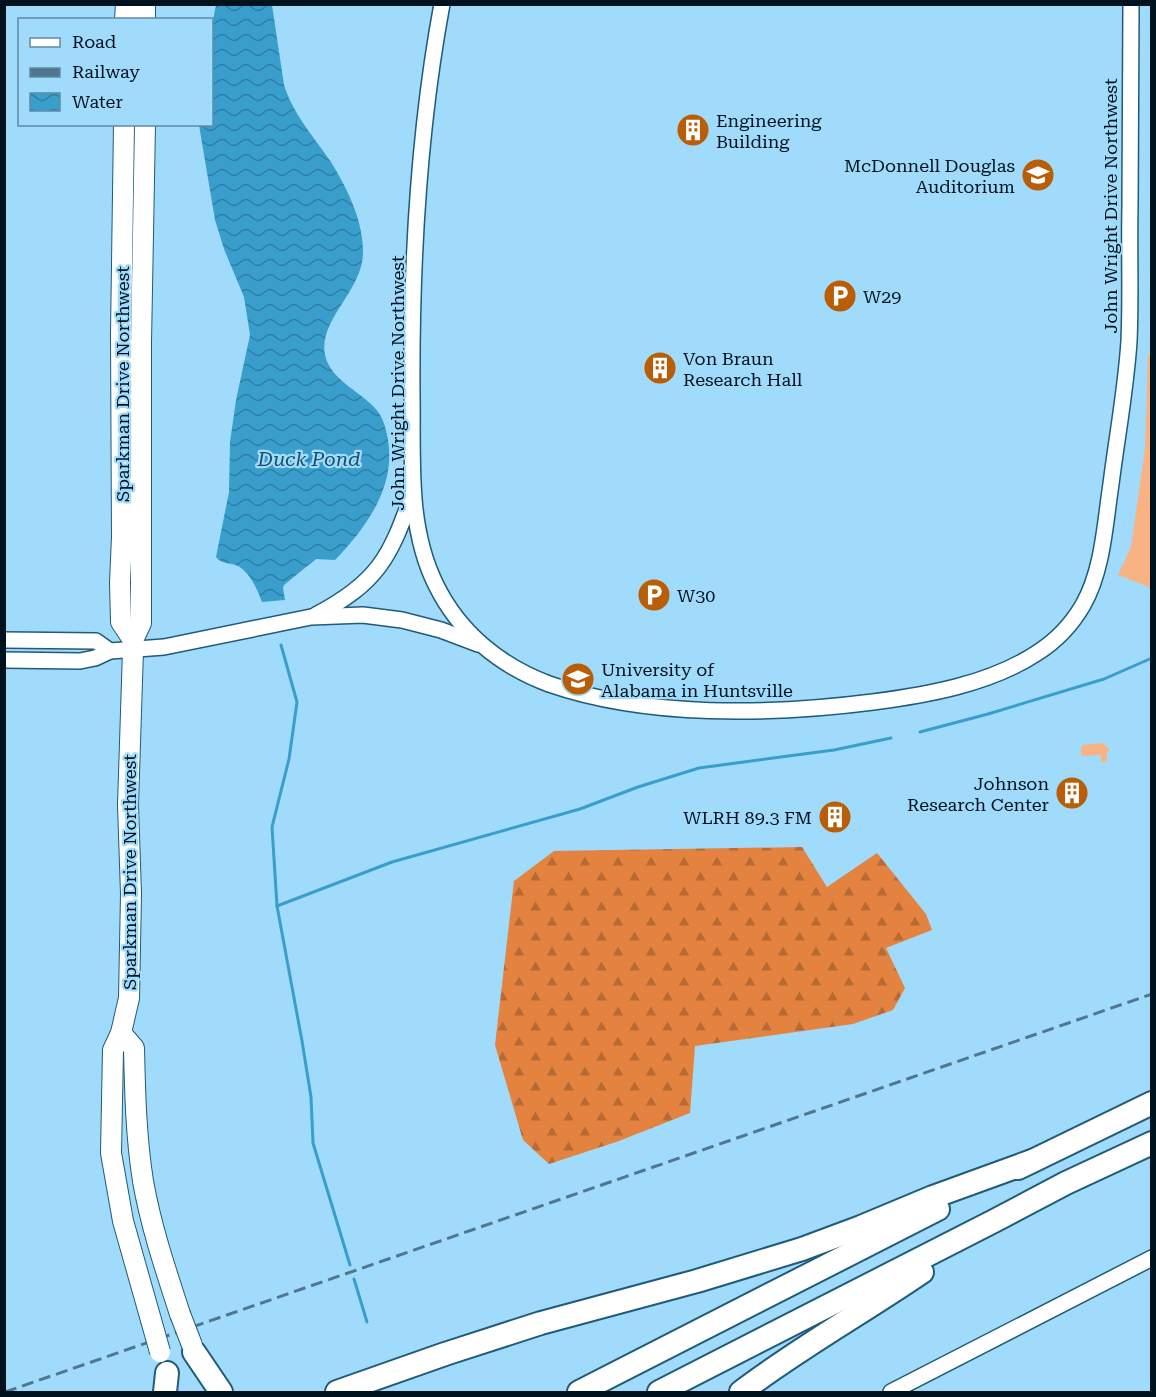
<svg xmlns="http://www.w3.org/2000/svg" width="1156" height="1397" viewBox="0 0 1156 1397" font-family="'Roboto Serif',serif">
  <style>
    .grass { fill: #f9b284 }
    .forest { fill: url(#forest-firs) }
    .water { fill: url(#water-waves) }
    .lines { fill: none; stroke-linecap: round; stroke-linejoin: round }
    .stream { stroke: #3a9ecd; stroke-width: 3 }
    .minor-casing { stroke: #205b77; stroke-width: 18 }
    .major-casing { stroke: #205b77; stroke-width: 22 }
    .highway-casing { stroke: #205b77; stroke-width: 26 }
    .minor { stroke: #fff; stroke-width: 15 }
    .major { stroke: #fff; stroke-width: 20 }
    .highway { stroke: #fff; stroke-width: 22 }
    .rail { stroke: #50778d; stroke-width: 3; stroke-dasharray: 12 6; stroke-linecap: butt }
    .major-bridge-casing { stroke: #205b77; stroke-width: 22; stroke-linecap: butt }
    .major-bridge { stroke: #fff; stroke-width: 20 }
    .labels { text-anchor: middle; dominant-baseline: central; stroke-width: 4.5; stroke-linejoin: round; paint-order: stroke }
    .poi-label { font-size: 18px; fill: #00121e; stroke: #a0dbfc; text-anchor: start }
    .street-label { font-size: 18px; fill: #00121e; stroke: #a0dbfc }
    .water-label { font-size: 20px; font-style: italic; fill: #184d67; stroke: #a0dbfc }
  </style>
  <defs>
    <pattern id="forest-firs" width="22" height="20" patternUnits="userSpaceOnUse" patternTransform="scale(1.5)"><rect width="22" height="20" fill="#e3833f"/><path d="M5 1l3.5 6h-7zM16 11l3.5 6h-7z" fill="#b66a34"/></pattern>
    <pattern id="water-waves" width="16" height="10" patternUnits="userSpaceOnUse" patternTransform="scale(1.5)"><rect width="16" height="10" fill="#3a9ecd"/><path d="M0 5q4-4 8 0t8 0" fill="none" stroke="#2e7fa6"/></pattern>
  </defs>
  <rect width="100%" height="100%" fill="#a0dbfc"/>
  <g class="grass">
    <polygon points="1148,355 1151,355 1151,588 1118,575 1131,547 1145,448"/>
    <polygon points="1102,743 1110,749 1107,752 1107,762 1101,762 1101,755 1081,756 1081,748 1083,745"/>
  </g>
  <polygon class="forest" points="802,847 827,887 877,853 926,914 932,930 886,948 905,988 893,1010 853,1024 695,1046 690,1113 619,1141 549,1164 523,1140 495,1045 514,881 554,851"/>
  <path class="water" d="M216,5H272L284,85C293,114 314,137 331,162C347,188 363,220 363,251C364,290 318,319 325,355C330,379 359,391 374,407C383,416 386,428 388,440C396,487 366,528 335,560L316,559L284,585L283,588L285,600L262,602C257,589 251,574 238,566C230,562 222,565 216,557L229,492L230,442L236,400L250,335L244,297L224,249L215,220L199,125L212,124V25Z"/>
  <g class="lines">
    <g class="stream">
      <polyline points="281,645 297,702 289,759 272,827 277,906 302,1041 311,1097 313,1143 350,1265"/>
      <polyline points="920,732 988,714 1104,679 1152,658"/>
      <polyline points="277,906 392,862 580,809 638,787 699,768 834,750 891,738"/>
      <polyline points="354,1279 367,1322"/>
    </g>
    <defs>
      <g id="minor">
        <path d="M442,4C418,133 411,266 412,396C413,460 407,527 436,585C459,632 500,666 549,684C647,718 771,715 873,702C927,695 990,684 1037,653C1056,641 1072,624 1083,605C1103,570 1105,523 1111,484C1117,436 1126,389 1129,341C1131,296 1129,251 1130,206C1130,139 1131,72 1131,4"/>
        <path d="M316,615C377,583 390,558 412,495"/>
        <polyline points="4,640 96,641 110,651"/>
        <polyline points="4,660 80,661 95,658 110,651 164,647 311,617 363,615 402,620 441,630 478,644"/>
        <polyline points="891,1392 1152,1258"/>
      </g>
      <g id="major">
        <polyline points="125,20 126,4"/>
        <polyline points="145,20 145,4"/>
        <polyline points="124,124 121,335 122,537 120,582 121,622 133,640"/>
        <polyline points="145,124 141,343 141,623 133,640 133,650 128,805 131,894 129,998 121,1033 113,1050 111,1153 123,1221 151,1320"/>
        <path d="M121,1033L134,1048C135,1092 136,1137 143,1181C151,1227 166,1271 180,1314"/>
      </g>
      <g id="highway">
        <polyline points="1018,1168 1152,1103"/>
        <polyline points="194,1352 221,1392"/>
        <polyline points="165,1392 167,1373"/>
        <polyline points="337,1392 445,1354 541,1323 697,1281 802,1249 861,1227 933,1197 1032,1161"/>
        <polyline points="579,1392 938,1209"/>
        <polyline points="659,1392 994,1221 1066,1183 1152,1143"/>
        <path d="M741,1392C799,1348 862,1313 922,1272"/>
      </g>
    </defs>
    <use href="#minor" class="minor-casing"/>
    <use href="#major" class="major-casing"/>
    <use href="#highway" class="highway-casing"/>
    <use href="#minor" class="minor"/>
    <use href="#major" class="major"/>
    <use href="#highway" class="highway"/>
    <polyline class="rail" points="5,1392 1152,994"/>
    <defs>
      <g id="major-bridge">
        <polyline points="180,1314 192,1345"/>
        <polyline points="151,1320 160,1352"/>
      </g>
    </defs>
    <use href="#major-bridge" class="major-bridge-casing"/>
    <use href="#major-bridge" class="major-bridge"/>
  </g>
  <defs>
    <symbol id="building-disc" viewBox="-11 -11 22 22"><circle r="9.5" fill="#b95d06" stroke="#a0dbfc"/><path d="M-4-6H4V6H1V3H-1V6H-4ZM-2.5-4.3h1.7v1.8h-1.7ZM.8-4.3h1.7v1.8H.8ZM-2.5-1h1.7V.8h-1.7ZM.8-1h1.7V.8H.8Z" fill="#fff"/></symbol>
    <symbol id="university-disc" viewBox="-11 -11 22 22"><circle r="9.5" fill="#b95d06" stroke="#a0dbfc"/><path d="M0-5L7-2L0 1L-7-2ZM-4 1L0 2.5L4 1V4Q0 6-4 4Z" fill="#fff"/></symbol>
    <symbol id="parking-disc" viewBox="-11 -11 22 22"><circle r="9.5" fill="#b95d06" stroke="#a0dbfc"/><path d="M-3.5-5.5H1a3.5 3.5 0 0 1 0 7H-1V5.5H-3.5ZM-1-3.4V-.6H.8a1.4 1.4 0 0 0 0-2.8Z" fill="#fff"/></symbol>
  </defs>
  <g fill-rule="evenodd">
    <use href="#building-disc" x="674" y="111" width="38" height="38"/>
    <use href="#university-disc" x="1019" y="156" width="38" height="38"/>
    <use href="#parking-disc" x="821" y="277" width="38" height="38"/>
    <use href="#building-disc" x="641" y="349" width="38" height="38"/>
    <use href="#parking-disc" x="635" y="576" width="38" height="38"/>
    <use href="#university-disc" x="559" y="660" width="38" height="38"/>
    <use href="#building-disc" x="1053" y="774" width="38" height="38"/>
    <use href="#building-disc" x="816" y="798" width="38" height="38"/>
  </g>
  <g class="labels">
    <g class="poi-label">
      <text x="716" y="120">Engineering<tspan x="716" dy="21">Building</tspan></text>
      <text x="1015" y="165" text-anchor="end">McDonnell Douglas<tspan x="1015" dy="21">Auditorium</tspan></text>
      <text x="863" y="296">W29</text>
      <text x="683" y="358">Von Braun<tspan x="683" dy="21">Research Hall</tspan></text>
      <text x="677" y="595">W30</text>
      <text x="601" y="669">University of<tspan x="601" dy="21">Alabama in Huntsville</tspan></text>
      <text x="1049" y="783" text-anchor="end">Johnson<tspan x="1049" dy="21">Research Center</tspan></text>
      <text x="812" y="817" text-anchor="end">WLRH 89.3 FM</text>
    </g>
    <g class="street-label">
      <text transform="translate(1110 206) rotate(-90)">John Wright Drive Northwest</text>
      <text transform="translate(397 383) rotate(-90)">John Wright Drive Northwest</text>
      <text transform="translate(122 384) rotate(-90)">Sparkman Drive Northwest</text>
      <text transform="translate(129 872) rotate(-90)">Sparkman Drive Northwest</text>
    </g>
    <g class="water-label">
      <text x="309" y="459">Duck Pond</text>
    </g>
  </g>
  <rect width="1156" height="1397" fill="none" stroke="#00121e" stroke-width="12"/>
  <rect x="18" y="18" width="195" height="108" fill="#a0dbfc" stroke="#608ba3" stroke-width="1.5"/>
  <rect x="30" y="38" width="30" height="9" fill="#ffffff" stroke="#608ba3" stroke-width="1.5"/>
  <text x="72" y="48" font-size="18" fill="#00121e">Road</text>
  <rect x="30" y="68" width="30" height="9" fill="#50778d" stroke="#608ba3" stroke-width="1.5"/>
  <text x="72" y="78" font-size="18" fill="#00121e">Railway</text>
  <rect x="30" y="93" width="30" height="18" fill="url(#water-waves)" stroke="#608ba3" stroke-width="1.5"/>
  <text x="72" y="108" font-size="18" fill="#00121e">Water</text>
</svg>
